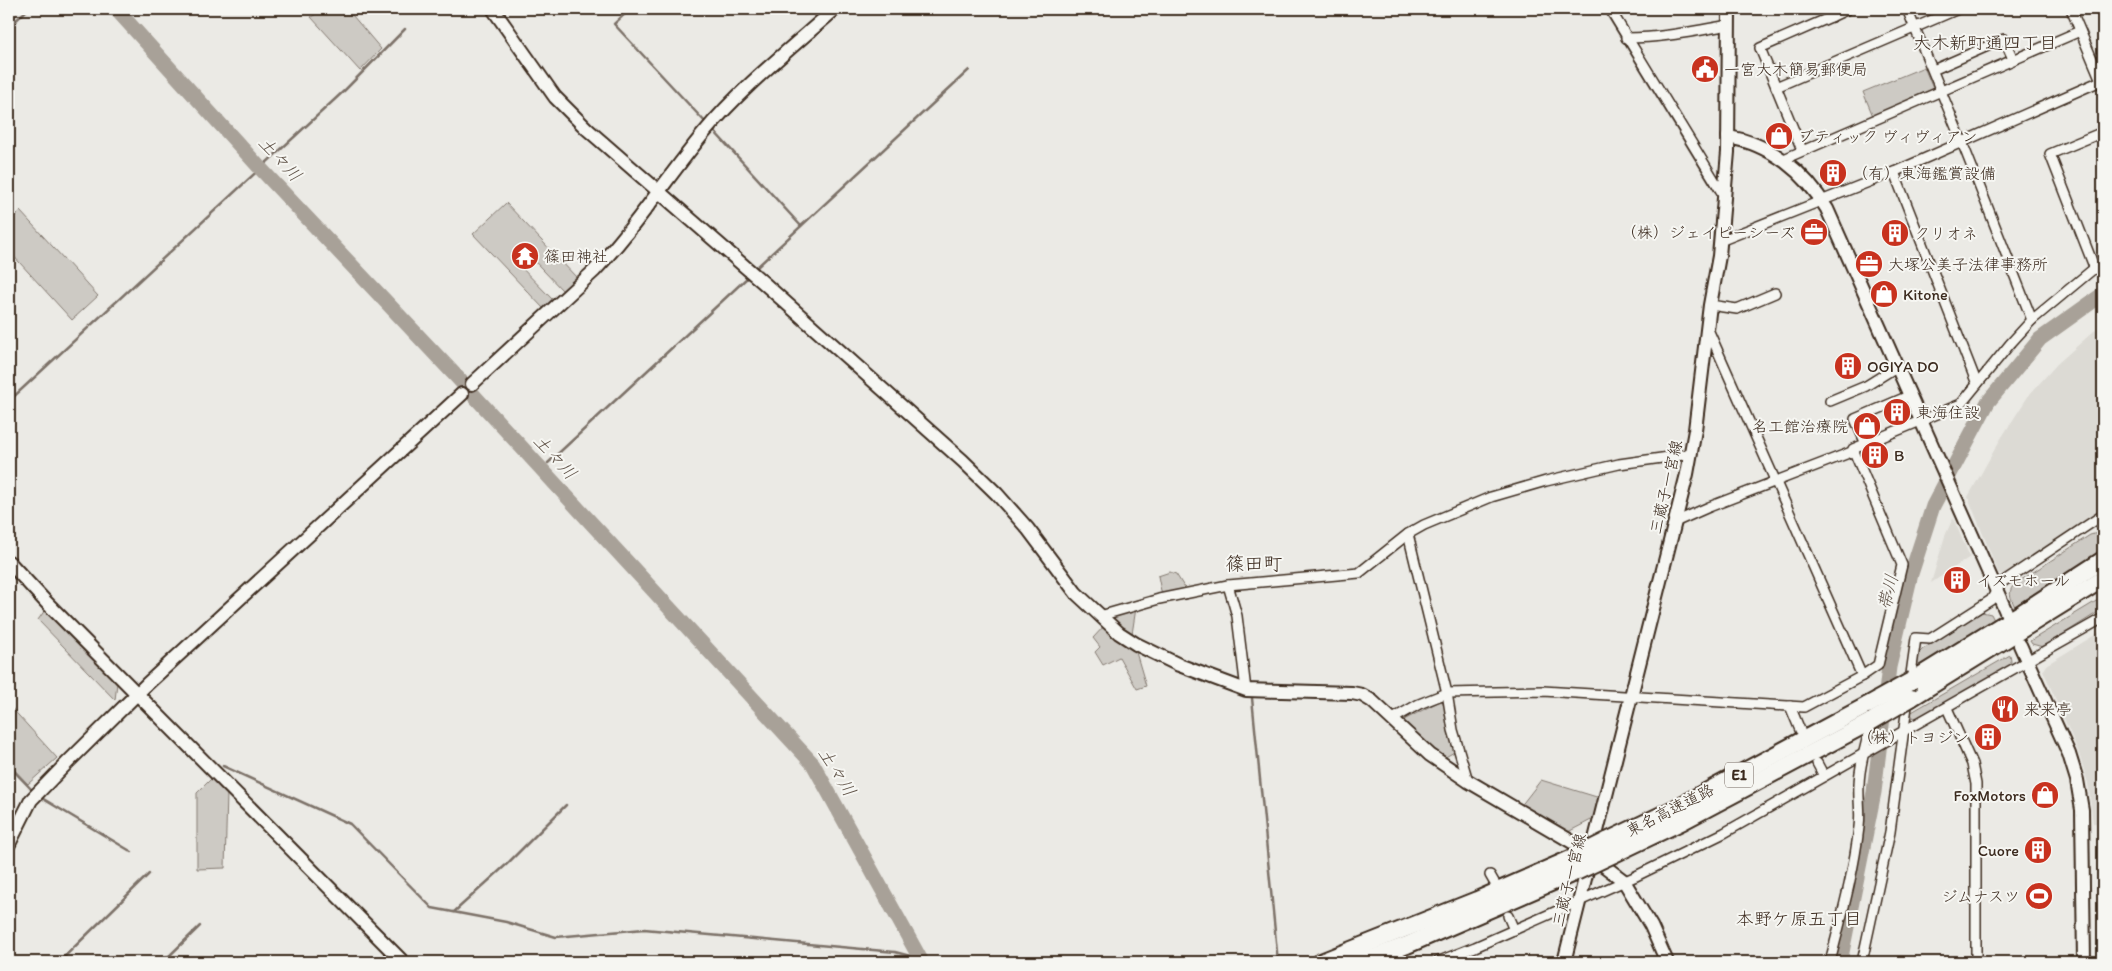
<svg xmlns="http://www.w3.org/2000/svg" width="2112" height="971" viewBox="0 0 2112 971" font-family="Itim,'Klee One',sans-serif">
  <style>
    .built { fill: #dcdad4 }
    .green { fill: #cdcac4; stroke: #847a71 }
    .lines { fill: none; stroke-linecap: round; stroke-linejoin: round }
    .stream { stroke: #7c7167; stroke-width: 2.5 }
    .river { stroke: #a8a198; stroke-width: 15 }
    .street-casing { stroke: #3b2a1e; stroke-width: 12 }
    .secondary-casing { stroke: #3b2a1e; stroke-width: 16 }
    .highway-casing { stroke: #3b2a1e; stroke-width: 20 }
    .street { stroke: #f6f6f2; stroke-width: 9 }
    .secondary { stroke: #f6f6f2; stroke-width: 12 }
    .highway { stroke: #f6f6f2; stroke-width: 16 }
    .highway-bridge-casing { stroke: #3b2a1e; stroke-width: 20; stroke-linecap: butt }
    .highway-bridge { stroke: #f6f6f2; stroke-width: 16 }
    .labels { text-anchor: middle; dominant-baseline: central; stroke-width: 4; stroke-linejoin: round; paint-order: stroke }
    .shield { fill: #f6f6f2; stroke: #73675e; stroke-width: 1 }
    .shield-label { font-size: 15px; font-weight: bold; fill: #3b2a1e }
    .poi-label { font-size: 16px; fill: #3b2a1e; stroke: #f6f6f2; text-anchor: start }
    .street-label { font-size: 16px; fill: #3b2a1e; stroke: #f6f6f2 }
    .neighbourhood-label { font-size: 18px; fill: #3b2a1e; stroke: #f6f6f2 }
    .water-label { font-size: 18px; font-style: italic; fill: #615449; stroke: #f6f6f2 }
    .quarter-label { font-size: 19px; fill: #3b2a1e; stroke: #f6f6f2 }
  </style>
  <rect width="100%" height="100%" fill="#ebeae5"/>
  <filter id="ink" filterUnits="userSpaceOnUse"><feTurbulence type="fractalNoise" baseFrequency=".02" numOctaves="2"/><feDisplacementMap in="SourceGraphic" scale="10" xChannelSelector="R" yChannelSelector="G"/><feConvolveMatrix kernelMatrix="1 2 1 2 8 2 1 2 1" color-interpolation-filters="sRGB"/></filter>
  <g filter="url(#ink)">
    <g class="built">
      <polygon points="2103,323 2103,509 2004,574 1999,574 1968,497 2000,440 2029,395 2057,364"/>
      <polygon points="1953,518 1970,557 1931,583 1945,536"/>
      <polygon points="2103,630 2103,824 2093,823 2088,783 2078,751 2043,670 2046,665"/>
    </g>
    <g class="green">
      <polygon points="317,9 347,9 381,49 360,71 311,17 316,14"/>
      <polygon points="1924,67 1934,91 1873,116 1863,92"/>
      <polygon points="506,203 577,278 563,291 522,248 512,258 553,300 544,309 473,234"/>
      <polygon points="20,211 98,296 72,320 9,251 9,222"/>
      <path d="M2098,533L2103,535V553L2016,609C2012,600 2006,592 2015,584L2090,535Z"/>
      <polygon points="1170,572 1176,574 1186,590 1162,596 1158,576"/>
      <polygon points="2103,597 2103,609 2043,647 2032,644 2030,641"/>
      <polygon points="1136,608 1132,634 1111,620 1112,615"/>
      <polygon points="45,610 117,683 115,700 38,620"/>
      <polygon points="1982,612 1991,614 1995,622 1915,670 1917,655 1923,649"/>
      <polygon points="1105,625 1135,649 1146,686 1137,689 1119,657 1103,665 1095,652 1100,647 1093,638"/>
      <polygon points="2010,655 2011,661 2010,667 1921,718 1914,718 1910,713"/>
      <polygon points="1440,701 1444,702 1456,751 1442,759 1402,721"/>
      <polygon points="9,705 57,758 28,784 9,764"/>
      <polygon points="212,778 227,793 225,868 197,869 197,793"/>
      <polygon points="1541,780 1600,798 1595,818 1566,833 1520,807"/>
    </g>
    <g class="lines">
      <g class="stream">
        <polyline points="630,9 614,24 707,124"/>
        <polyline points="1604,9 1715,191"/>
        <polyline points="9,27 28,9"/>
        <polyline points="713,130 801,226"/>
        <polyline points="756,268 969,70"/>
        <polyline points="9,401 345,90 405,29"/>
        <polyline points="548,463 747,278"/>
        <polyline points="1252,698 1278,962"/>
        <polyline points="9,766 34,792"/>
        <polyline points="223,766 350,824 432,908 506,922 556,937 644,929 895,952 918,958"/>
        <polyline points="40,797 132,852"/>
        <polyline points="454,912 507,864 566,805"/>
        <polyline points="59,962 149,874"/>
        <polyline points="163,962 200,926"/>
      </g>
      <g class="river">
        <polyline points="116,9 260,168 456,376 813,764 922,962"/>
        <polyline points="1840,962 1874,792 1889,667 1911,574 1933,506 1988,402 2040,339 2103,294"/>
      </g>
      <defs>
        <g id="street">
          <polyline points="1610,9 1724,196"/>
          <polyline points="1907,9 1962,142 2032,320"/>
          <polyline points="2071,9 2103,85"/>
          <polyline points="1831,17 1848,9"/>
          <path d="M1626,38C1662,38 1695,31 1729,25"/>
          <polyline points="1933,70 2004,39 2013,59"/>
          <polyline points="1776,87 1958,9"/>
          <polyline points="1802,150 1760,48 1831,17 1828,9"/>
          <polyline points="1784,159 2080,31"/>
          <polyline points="1894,172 1977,384"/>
          <polyline points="1720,241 1894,172 2103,80"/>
          <polyline points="2095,269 2050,154 2103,132"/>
          <polyline points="1710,305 1737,309 1775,293"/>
          <polyline points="1830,401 1866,386 1898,366"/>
          <polyline points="1866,444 1855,419 1911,395"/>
          <polyline points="1675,522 1709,507 1854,451"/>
          <polyline points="1408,534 1447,693 1453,730 1468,781"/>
          <polyline points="1228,585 1237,616 1246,690"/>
          <polyline points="1100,616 1159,599 1228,585 1359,573 1408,534 1424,525 1491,497 1546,481 1619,464 1683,455 1691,456"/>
          <polyline points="1862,676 1878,665 1902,565 1853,449 1961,404 2010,344 2032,320 2103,261"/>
          <polyline points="1910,681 1916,638 1930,639 1991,600 2001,583 2103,515"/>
          <polyline points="1790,706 1800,730"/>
          <polyline points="1947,708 1972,764 1976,784 1976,962"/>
          <polyline points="1391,720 1419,704 1447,693 1543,691 1804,707 1862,676 1707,327"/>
          <polyline points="1817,763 1824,776"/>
          <polyline points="1490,875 1494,882"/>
          <polyline points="1508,916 1514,930"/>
          <polyline points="1437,962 1475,947 1634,877 1724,833 2103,618"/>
          <path d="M1830,962C1841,918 1854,872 1859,827C1861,812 1858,799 1859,785C1859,766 1867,739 1872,721"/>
          <polyline points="1862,962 1890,832 1908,699"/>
        </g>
        <g id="secondary">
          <polyline points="493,9 555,97 587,129 766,285 963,461 997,494 1028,529 1076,593 1119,633 1136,644 1179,665 1246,690 1352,693 1362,695 1372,701 1430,755 1468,781 1574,843 1624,881 1651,926 1667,962"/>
          <path d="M1728,137C1771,144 1805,172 1827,209L2007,614"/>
          <path d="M472,384L594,271C634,229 666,179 703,134C741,88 790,49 835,9"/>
          <polyline points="9,562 46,602 403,962"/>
          <polyline points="2020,645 2069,754 2077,780 2082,810 2084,962"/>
          <polyline points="9,844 31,800 68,762 147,684 462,394"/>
          <polyline points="1564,962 1687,474 1695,430 1710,305 1719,256 1728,152 1729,9"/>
        </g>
        <g id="highway">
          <polyline points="1913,680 2023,612 2103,560"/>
          <polyline points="1911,698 2103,579"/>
          <polyline points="1607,841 1674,809 1868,705"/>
          <polyline points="1612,855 1683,821 1872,721"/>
          <polyline points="1321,962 1477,900 1575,857"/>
          <polyline points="1362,962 1407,945 1576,872"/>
        </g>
      </defs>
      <use href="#street" class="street-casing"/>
      <use href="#secondary" class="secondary-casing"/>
      <use href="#highway" class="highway-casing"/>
      <use href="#street" class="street"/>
      <use href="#secondary" class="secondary"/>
      <use href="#highway" class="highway"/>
      <defs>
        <g id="highway-bridge">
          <polyline points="1868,705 1913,680"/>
          <polyline points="1872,721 1911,698"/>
          <polyline points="1575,857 1607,841"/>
          <polyline points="1576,872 1612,855"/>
        </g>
      </defs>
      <use href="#highway-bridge" class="highway-bridge-casing"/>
      <use href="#highway-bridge" class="highway-bridge"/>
    </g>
  </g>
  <defs>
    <symbol id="civic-disc" viewBox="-11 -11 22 22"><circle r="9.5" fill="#c8321e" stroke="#f6f6f2"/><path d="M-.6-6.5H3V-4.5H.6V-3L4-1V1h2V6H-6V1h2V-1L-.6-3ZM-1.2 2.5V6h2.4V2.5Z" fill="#fff"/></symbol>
    <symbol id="shop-disc" viewBox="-11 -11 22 22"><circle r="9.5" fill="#c8321e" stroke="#f6f6f2"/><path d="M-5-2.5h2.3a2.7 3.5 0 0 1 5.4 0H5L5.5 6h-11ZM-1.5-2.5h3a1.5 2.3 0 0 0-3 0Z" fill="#fff"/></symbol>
    <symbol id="building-disc" viewBox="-11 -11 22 22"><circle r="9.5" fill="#c8321e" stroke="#f6f6f2"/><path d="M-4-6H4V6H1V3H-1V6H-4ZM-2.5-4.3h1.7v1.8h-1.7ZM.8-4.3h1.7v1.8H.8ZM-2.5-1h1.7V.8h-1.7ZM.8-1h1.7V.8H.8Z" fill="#fff"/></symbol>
    <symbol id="office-disc" viewBox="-11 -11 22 22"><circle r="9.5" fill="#c8321e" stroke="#f6f6f2"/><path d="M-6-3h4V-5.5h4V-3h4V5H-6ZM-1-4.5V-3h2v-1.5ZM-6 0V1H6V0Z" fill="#fff"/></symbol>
    <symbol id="temple-disc" viewBox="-11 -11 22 22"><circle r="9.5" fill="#c8321e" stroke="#f6f6f2"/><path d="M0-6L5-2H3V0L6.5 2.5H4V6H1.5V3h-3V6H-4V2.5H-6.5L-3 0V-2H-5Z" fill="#fff"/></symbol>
    <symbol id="restaurant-disc" viewBox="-11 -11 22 22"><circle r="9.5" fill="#c8321e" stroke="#f6f6f2"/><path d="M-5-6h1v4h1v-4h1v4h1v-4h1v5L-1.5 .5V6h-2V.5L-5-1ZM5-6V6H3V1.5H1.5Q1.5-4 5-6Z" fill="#fff"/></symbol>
    <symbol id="stadium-disc" viewBox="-11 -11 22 22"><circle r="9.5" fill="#c8321e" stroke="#f6f6f2"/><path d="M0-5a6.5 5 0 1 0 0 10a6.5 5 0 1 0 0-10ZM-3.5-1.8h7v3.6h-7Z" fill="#fff"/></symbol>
  </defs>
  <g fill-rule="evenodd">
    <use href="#civic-disc" x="1689" y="53" width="32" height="32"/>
    <use href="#shop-disc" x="1763" y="120" width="32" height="32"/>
    <use href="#building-disc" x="1817" y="157" width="32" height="32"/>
    <use href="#office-disc" x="1798" y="216" width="32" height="32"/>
    <use href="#building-disc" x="1879" y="217" width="32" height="32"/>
    <use href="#temple-disc" x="509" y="240" width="32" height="32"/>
    <use href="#office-disc" x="1853" y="248" width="32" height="32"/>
    <use href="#shop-disc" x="1868" y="278" width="32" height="32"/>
    <use href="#building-disc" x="1832" y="350" width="32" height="32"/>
    <use href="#building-disc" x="1881" y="396" width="32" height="32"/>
    <use href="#shop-disc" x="1851" y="410" width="32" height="32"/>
    <use href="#building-disc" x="1859" y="439" width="32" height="32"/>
    <use href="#building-disc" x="1941" y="564" width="32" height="32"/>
    <use href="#restaurant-disc" x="1989" y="693" width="32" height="32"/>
    <use href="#building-disc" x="1972" y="721" width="32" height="32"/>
    <use href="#shop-disc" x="2029" y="779" width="32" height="32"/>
    <use href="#building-disc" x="2022" y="834" width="32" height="32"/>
    <use href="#stadium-disc" x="2023" y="880" width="32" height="32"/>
  </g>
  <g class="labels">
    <rect class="shield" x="1725" y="762.5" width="28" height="25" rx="4"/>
    <g class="shield-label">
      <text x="1739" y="775">E1</text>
    </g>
    <g class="poi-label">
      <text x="1724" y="69">一宮大木簡易郵便局</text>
      <text x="1798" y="136">ブティック ヴィヴィアン</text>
      <text x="1852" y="173">（有）東海鑑賞設備</text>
      <text x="1795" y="232" text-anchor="end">（株）ジェイピーシーズ</text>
      <text x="1914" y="233">クリオネ</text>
      <text x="544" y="256">篠田神社</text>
      <text x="1888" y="264">大塚公美子法律事務所</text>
      <text x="1903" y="294">Kitone</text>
      <text x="1867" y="366">OGIYA DO</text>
      <text x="1916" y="412">東海住設</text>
      <text x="1848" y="426" text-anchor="end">名工館治療院</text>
      <text x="1894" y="455">B</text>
      <text x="1976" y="580">イズモホール</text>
      <text x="2024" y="709">来来亭</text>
      <text x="1969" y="737" text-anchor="end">（株）トヨジン</text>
      <text x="2026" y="795" text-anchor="end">FoxMotors</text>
      <text x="2019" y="850" text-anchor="end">Cuore</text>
      <text x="2020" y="896" text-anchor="end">ジムナスツ</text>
    </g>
    <g class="street-label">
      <text transform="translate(1666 487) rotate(-77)">三蔵子一宮線</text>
      <text transform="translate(1670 810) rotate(-27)">東名高速道路</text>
      <text transform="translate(1569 880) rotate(-76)">三蔵子一宮線</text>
    </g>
    <g class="neighbourhood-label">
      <text x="1985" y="43">大木新町通四丁目</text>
      <text x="1799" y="919">本野ケ原五丁目</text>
    </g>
    <g class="water-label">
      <text transform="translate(280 159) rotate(47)">土々川</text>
      <text transform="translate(555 457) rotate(47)">土々川</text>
      <text transform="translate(1888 592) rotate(-76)">帯川</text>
      <text transform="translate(837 772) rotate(58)">土々川</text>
    </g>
    <g class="quarter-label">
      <text x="1254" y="563">篠田町</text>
    </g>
  </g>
  <rect width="2112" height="971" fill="none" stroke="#f6f6f2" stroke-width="30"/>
  <rect x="15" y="15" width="2082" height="941" fill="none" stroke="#3b2a1e" stroke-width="2" filter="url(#ink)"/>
</svg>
